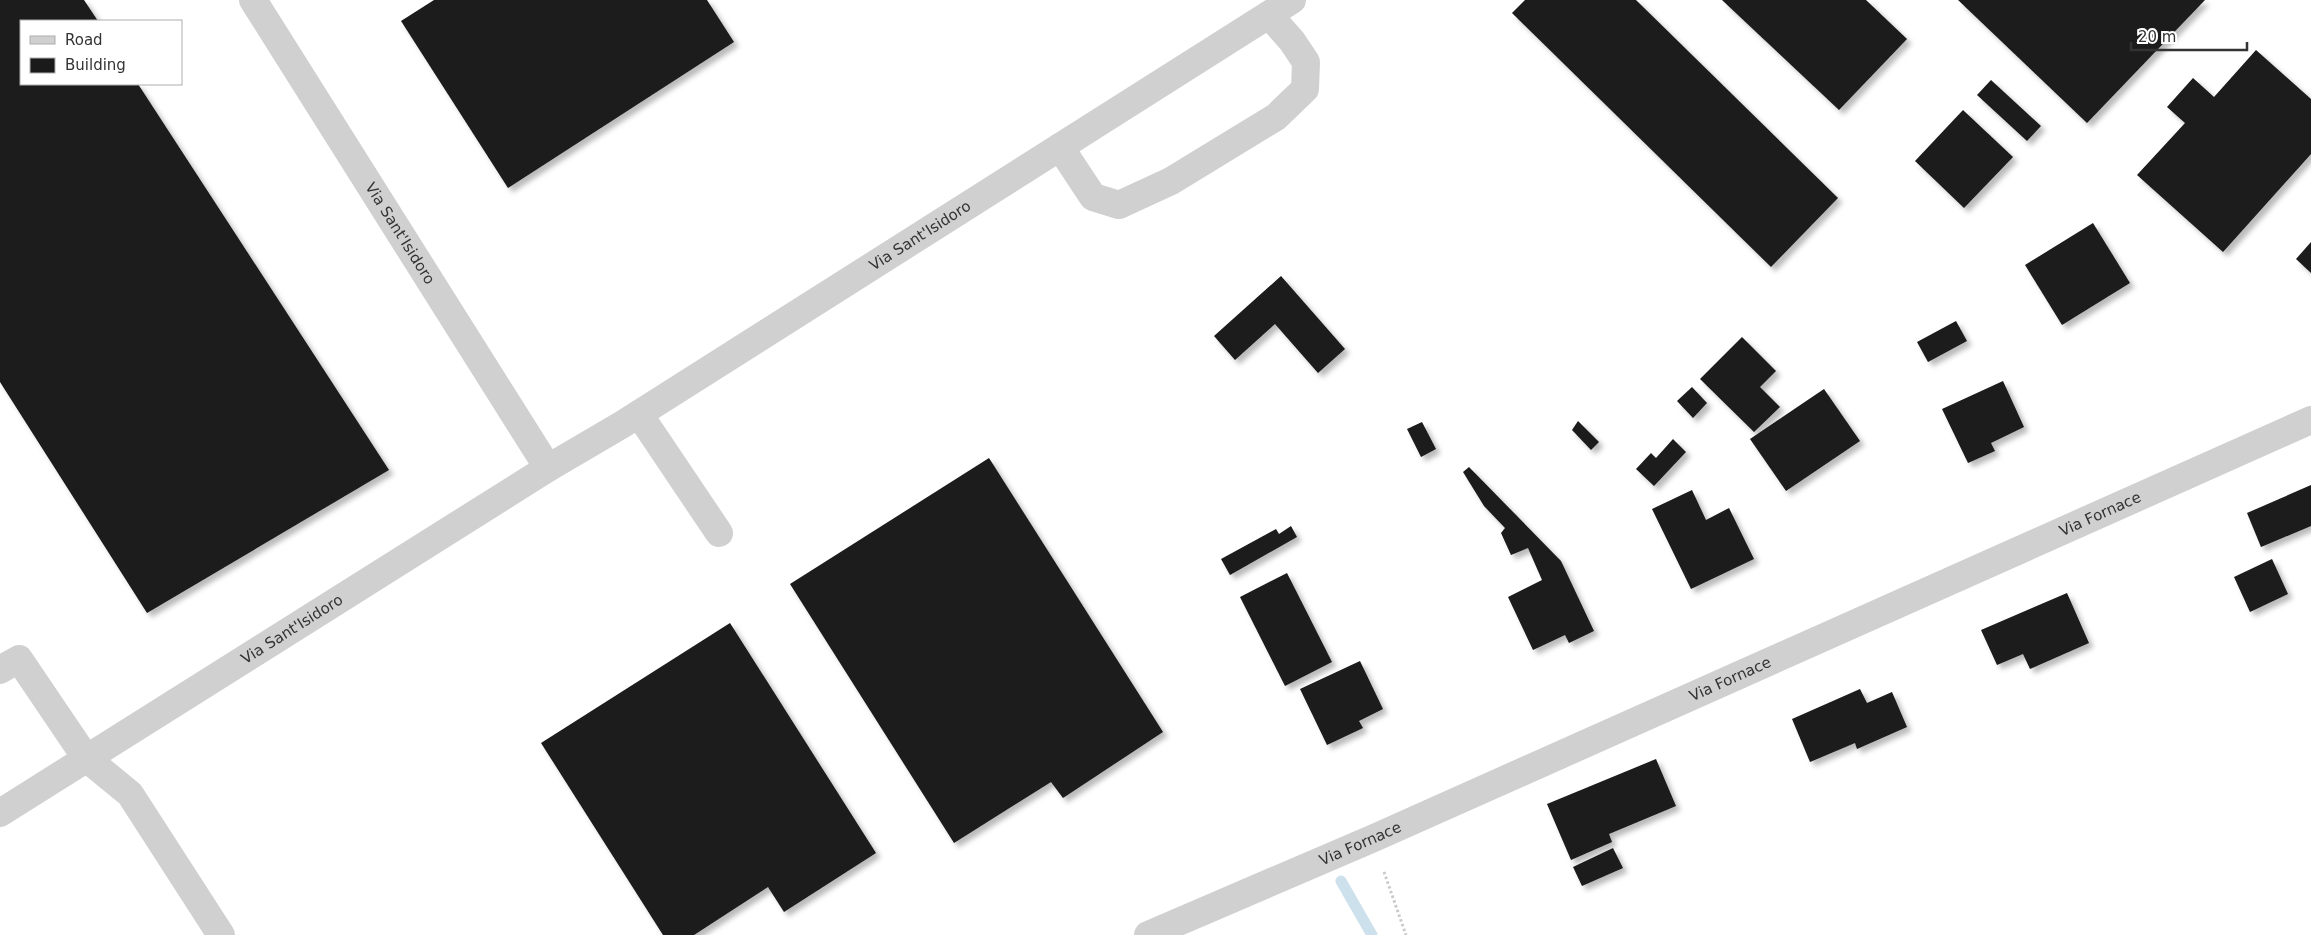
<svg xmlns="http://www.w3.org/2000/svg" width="2311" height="935" viewBox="0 0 2311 935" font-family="'DejaVu Sans',sans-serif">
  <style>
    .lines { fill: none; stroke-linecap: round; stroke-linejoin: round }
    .stream { stroke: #cce1eb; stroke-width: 11 }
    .building { fill: #1a1a1a; filter: url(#shadow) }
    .path { stroke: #cacaca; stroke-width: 3; stroke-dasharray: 2.5 2.5; stroke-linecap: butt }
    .minor { stroke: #d0d0d0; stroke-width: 28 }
    .labels { text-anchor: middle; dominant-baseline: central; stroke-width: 5; stroke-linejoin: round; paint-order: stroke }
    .street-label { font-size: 15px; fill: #333; stroke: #fff }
  </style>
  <defs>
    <filter id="shadow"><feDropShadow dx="4.5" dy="4.5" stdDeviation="2.5" flood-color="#0004"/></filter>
  </defs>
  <rect width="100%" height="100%" fill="#fff"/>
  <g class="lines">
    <polyline class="stream" points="1341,881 1372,935"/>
  </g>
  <g class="building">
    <polygon points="0,0 84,0 98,21 21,21 21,84 138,84 389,470 147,613 0,382"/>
    <polygon points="434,0 707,0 734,42 508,188 401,21"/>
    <polygon points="1525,0 1636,0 1838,198 1771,267 1512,13"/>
    <polygon points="1722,0 1866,0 1907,39 1839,110"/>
    <polygon points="1958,0 2205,0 2087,123"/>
    <polygon points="2256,50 2311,99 2311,154 2223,252 2137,175 2185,123 2167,107 2193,78 2214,97"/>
    <polygon points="1991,80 2041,126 2027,141 1977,95"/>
    <polygon points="1963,110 2013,157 1964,208 1915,161"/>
    <polygon points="2093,223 2130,283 2062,325 2025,265"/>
    <polygon points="2311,242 2311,273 2296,259"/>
    <polygon points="1281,276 1345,349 1318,373 1275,324 1235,360 1214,336"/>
    <polygon points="1956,321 1967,341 1928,362 1917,342"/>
    <polygon points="1742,337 1776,371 1760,387 1780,407 1754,432 1700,379"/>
    <polygon points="2003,381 2024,427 1991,443 1995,451 1968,463 1942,409"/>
    <polygon points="1692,387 1707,403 1693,418 1677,401"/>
    <polygon points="1824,389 1860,441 1786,491 1750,439"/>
    <polygon points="1578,421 1599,442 1591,450 1572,430"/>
    <polygon points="1422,422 1436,449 1421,457 1407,429"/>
    <polygon points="1673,439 1686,452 1654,486 1636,469 1651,453 1656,458"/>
    <polygon points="989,458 1163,732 1063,798 1051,782 954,843 790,584"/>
    <polygon points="1469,467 1561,561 1594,631 1569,643 1565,635 1533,650 1508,597 1542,580 1528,548 1511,555 1501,533 1505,528 1484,506 1463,472"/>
    <polygon points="2311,485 2311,526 2261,547 2247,513"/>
    <polygon points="1692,490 1706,520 1729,508 1754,559 1691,589 1652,509"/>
    <polygon points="1291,526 1297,537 1230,575 1221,559 1276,529 1279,534"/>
    <polygon points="2272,559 2288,594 2250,612 2234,577"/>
    <polygon points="1287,573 1332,662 1285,686 1240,597"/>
    <polygon points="2067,593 2089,643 2030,669 2023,654 1997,665 1981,630"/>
    <polygon points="730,623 876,853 784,912 768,887 694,935 663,935 541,743"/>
    <polygon points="1360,661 1383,709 1359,721 1363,728 1327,745 1300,689"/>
    <polygon points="1860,689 1867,703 1892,692 1907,727 1857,749 1855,743 1810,762 1792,719"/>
    <polygon points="1656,759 1676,806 1609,834 1612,842 1571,860 1547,804"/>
    <polygon points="1613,848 1623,868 1582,886 1573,867"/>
  </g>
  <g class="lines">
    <polyline class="path" points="1384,872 1406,935"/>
    <g class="minor">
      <path id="s1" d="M253,0L548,468L623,424L1292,0"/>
      <polyline points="1060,147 1093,197 1119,205 1171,181 1276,117 1305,89 1306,62 1292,41 1269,15"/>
      <polyline points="639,414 719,533"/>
      <polyline points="0,670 19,659 86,758 130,794 221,935"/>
      <path id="s2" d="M0,813L548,468"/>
      <path id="s3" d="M1148,935L1374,838L2311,420"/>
    </g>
  </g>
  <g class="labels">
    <g class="street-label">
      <text stroke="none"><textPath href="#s1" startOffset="276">Via Sant'Isidoro</textPath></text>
      <text stroke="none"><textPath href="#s1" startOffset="992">Via Sant'Isidoro</textPath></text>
      <text stroke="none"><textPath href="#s3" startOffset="1041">Via Fornace</textPath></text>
      <text stroke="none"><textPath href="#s2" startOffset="345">Via Sant'Isidoro</textPath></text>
      <text stroke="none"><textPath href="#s3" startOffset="636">Via Fornace</textPath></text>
      <text stroke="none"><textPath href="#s3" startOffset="231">Via Fornace</textPath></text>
    </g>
  </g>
  <rect x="20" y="20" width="162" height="65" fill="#ffffff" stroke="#adadad"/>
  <rect x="30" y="36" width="25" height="8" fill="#d0d0d0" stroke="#adadad"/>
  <text x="65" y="45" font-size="15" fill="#333333">Road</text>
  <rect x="30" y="58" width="25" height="15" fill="#1a1a1a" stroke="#adadad"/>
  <text x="65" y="70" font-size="15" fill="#333333">Building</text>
  <path d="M2131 42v8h116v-8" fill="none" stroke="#333333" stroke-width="2.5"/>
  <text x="2138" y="42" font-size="15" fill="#333333" stroke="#ffffff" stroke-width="4" paint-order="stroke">20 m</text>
</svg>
